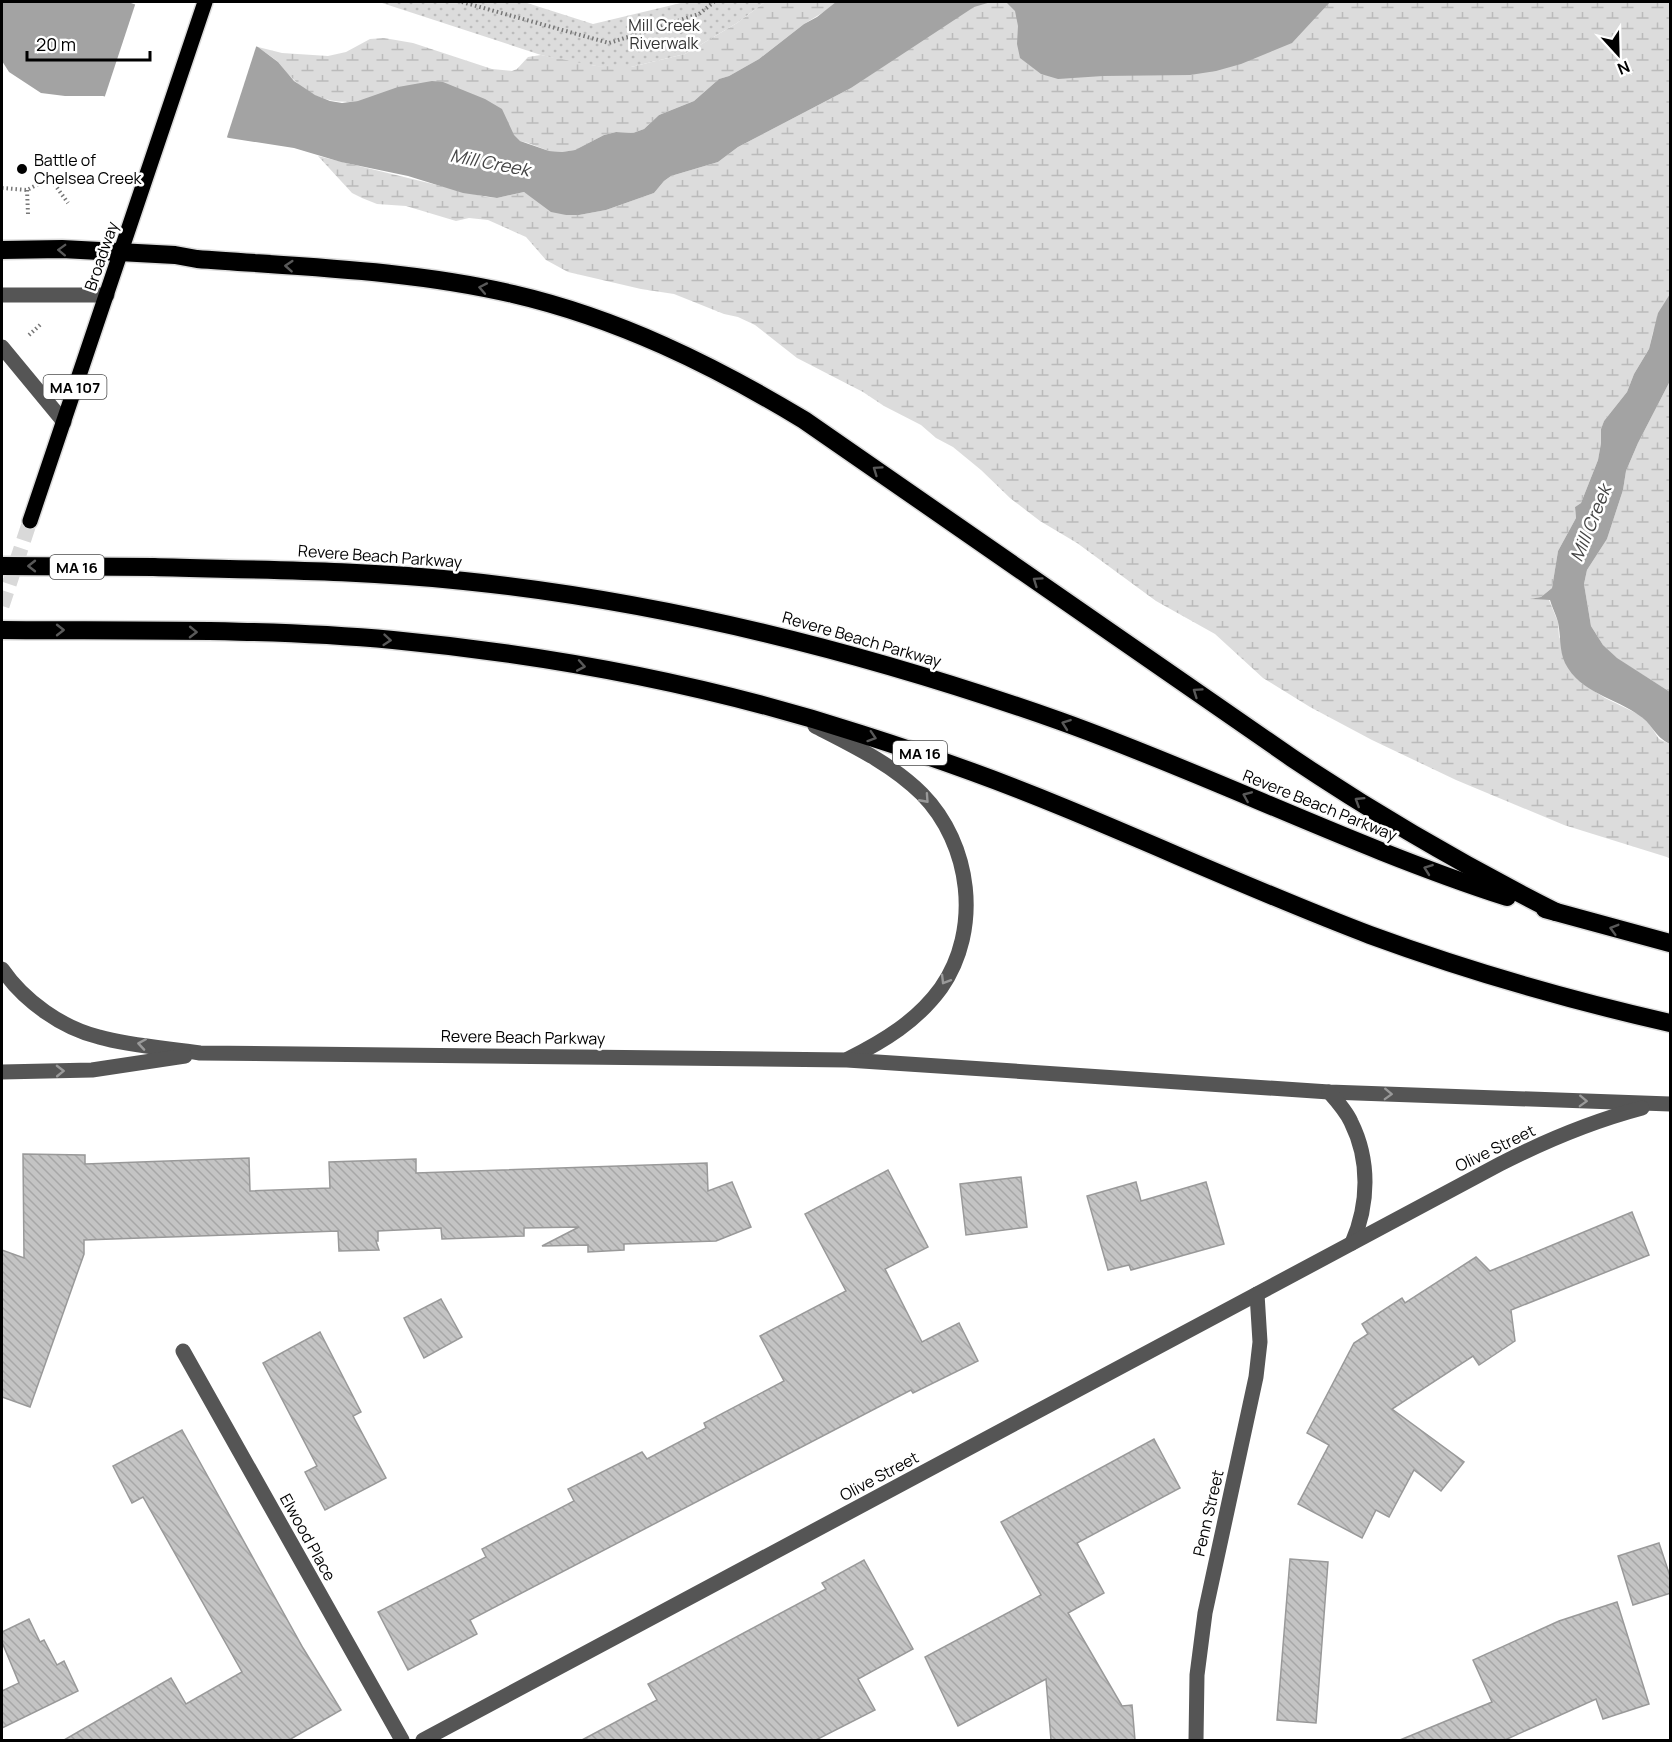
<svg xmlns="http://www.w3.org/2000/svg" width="1672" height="1742" viewBox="0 0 1672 1742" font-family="Manrope,sans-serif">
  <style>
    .green { fill: url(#green-dots) }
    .wetland { fill: url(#wetland-marsh) }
    .water { fill: #a3a3a3 }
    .pier { fill: #fff }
    .building { fill: url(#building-back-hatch); stroke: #999; stroke-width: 1.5 }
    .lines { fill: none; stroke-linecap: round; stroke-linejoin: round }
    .major-tunnel { stroke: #d9d9d9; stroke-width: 15; stroke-dasharray: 15 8; stroke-linecap: butt }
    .major-casing { stroke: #dbdbdb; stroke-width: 18 }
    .highway-casing { stroke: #dbdbdb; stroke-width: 21 }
    .path { stroke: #777; stroke-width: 4; stroke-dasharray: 1.5 3; stroke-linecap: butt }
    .minor { stroke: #555; stroke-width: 15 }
    .major { stroke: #000; stroke-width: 15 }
    .highway { stroke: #000; stroke-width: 18 }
    .highway-bridge-casing { stroke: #dbdbdb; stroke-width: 21; stroke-linecap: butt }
    .highway-bridge { stroke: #000; stroke-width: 18 }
    .oneway { stroke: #595959 }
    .oneway2 { stroke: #999 }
    .poi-dot { fill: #000; stroke: #fff; stroke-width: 2 }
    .labels { text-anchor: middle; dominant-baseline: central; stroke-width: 5; stroke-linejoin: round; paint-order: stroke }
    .shield { fill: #fff; stroke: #4c4c4c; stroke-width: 1.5 }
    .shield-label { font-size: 15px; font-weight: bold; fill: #000 }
    .park-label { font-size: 16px; fill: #333; stroke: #fff }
    .poi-label { font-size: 16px; fill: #000; stroke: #fff; text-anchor: start }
    .street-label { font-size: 16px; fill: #000; stroke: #fff }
    .water-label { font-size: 18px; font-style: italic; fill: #444; stroke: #fff }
  </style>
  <defs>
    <pattern id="green-dots" width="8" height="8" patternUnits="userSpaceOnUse" patternTransform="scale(1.5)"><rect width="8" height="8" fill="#dcdcdc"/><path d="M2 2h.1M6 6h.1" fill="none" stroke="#bbb" stroke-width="1.8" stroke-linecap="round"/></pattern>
    <pattern id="wetland-marsh" width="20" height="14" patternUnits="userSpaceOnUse" patternTransform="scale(1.5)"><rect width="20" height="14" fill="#dcdcdc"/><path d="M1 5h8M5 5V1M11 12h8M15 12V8" fill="none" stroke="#bbb"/></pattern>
    <pattern id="building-back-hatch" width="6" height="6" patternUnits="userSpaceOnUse" patternTransform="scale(1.5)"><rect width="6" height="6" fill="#c4c4c4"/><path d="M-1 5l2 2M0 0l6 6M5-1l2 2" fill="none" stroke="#a7a7a7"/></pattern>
  </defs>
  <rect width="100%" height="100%" fill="#fff"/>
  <polygon class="green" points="379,2 524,2 593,24 685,2 765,2 737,23 685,54 631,67 614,68 579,64 541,55"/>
  <g class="wetland">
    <path d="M765,2H840L804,24L759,59L729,76L719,79L694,101L659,115L644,129L633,133L616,132L604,135L575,150L562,152L549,151L528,143L358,101C333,104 310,98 293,79C287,74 283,67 277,61C271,56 264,52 258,47L282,53L328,56L346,52L370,39L384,38L413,43L492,69L512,71L517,69L528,57L541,55L596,66L631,67L685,54L737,23Z"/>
    <polygon points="968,2 1670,2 1670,294 1653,332 1649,349 1634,374 1627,392 1604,421 1601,429 1601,443 1598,460 1581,503 1575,507 1576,518 1558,551 1552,588 1541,597 1531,599 1549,600 1558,622 1559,637 1588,687 1605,698 1640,715 1650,725 1659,739 1670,744 1670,858 1564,825 1456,780 1372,740 1310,707 1263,678 1215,634 1156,601 1077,543 1040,521 1010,498 981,470 953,447 936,438 921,425 884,406 863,392 797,358 755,325 738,317 724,314 674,294 641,289 568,272 546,260 526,237 488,220 469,218 456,221 406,206 377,204 362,198 352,193 318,156 486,197 497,198 524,192 566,215 579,215 606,210 654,193 664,181 671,176 718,162 738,147 851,88 916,44"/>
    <polygon points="1670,381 1670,692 1616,658 1603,645 1591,626 1584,584 1587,570 1607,539 1623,490 1626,471 1638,443"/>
  </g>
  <g class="water">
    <polygon points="2,2 128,2 258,47 278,62 294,81 315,95 330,101 342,103 358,101 398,87 432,81 443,82 485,99 502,109 514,135 520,141 549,151 562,152 575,150 604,135 616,132 633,133 644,129 659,115 694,101 719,79 729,76 759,59 804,24 817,17 836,2 991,2 974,7 851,88 738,147 718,162 671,176 664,181 654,193 606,210 579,215 566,215 551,212 524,192 497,198 463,193 408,176 341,162 294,148 229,138 103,96 65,96 41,93 9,72 2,61"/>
    <polygon points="1006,2 1330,2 1292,43 1241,64 1216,71 1190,75 1103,76 1058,79 1041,74 1020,58 1017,44 1018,26 1015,11"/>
    <path d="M1670,294V381L1638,443L1626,471L1623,490L1607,539L1587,570L1584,584L1591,626L1603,645L1617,658L1670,692V744C1654,736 1654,726 1640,716C1616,698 1580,693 1565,663C1559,650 1561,636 1558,622C1556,615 1552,607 1550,600L1530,599L1541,597L1552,588L1558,551L1576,518L1575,507L1581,503L1598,460L1601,443V429L1604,421L1627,392L1634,374L1649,349L1658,313Z"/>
  </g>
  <polygon class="pier" points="136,2 257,44 226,140 104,99"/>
  <g class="building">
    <polygon points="23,1154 85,1155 85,1164 249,1158 250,1191 330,1188 329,1162 416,1159 416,1173 707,1163 708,1191 732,1182 751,1227 716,1241 624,1244 624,1250 588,1252 588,1245 542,1246 579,1227 524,1228 524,1236 442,1239 441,1228 378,1231 378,1241 376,1241 379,1250 339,1251 338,1231 84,1240 84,1254 30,1407 2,1397 2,1250 24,1258"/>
    <polygon points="888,1170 928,1247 885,1269 922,1342 959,1323 978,1361 913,1393 911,1390 470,1620 477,1634 408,1670 378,1612 486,1557 482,1549 574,1501 568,1489 642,1452 647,1459 706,1428 704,1423 784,1381 760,1336 846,1291 805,1214"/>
    <polygon points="1021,1177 1027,1227 966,1235 960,1184"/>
    <polygon points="1136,1182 1141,1201 1206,1182 1224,1244 1131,1270 1129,1265 1108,1270 1087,1196"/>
    <polygon points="1632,1212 1649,1255 1511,1310 1515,1341 1479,1365 1473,1356 1392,1409 1464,1462 1441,1491 1414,1470 1389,1517 1376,1510 1362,1538 1298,1504 1329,1445 1307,1433 1354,1343 1368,1334 1362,1324 1402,1298 1405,1303 1476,1257 1490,1271"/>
    <polygon points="441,1299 462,1337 424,1358 404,1318"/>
    <polygon points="320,1332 361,1412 353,1416 386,1478 325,1510 305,1472 317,1466 263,1363"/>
    <polygon points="182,1430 303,1648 341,1710 289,1740 64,1740 171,1678 186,1704 242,1672 143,1497 132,1503 113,1466"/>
    <polygon points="1154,1439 1180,1488 1077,1543 1104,1593 1068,1613 1122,1706 1132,1705 1135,1740 1051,1740 1046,1679 958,1726 925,1657 1041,1595 1001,1522"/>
    <polygon points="1659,1543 1671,1579 1671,1593 1633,1605 1618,1556"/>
    <polygon points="1290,1559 1328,1562 1316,1723 1277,1720"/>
    <polygon points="864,1560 913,1649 858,1679 875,1710 816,1740 582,1740 657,1700 648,1684 826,1589 822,1583"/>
    <polygon points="1617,1602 1649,1704 1603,1719 1596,1699 1505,1740 1400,1740 1492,1702 1473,1660 1559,1621"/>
    <polygon points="29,1619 40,1642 44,1640 57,1665 64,1661 78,1691 2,1728 2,1691 19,1683 2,1642 2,1632"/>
  </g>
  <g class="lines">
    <polyline class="major-tunnel" points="2,606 30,521"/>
    <defs>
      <polyline id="major" points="30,521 205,2"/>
      <g id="highway">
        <path d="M2,250L62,249L175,255L197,259C303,267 410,270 513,294C617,318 713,365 804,420L1292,758C1377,815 1465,866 1556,912"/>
        <path d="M153,567C257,570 361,570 464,581C668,602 867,653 1060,721C1211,775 1355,848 1507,897"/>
        <path d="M2,630C132,631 263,628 393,640C551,655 710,685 861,734C930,756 998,780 1065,808C1167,850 1267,896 1370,935C1468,971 1569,1000 1670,1023"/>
        <polyline points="1545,909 1670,943"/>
      </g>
    </defs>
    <use href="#major" class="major-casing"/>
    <use href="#highway" class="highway-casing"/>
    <g class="path">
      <polyline points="462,2 609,43 699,14 714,2"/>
      <polyline points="2,188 27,190 50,178 68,203"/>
      <polyline points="27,190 28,214"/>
      <polyline points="29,335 41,324"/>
    </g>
    <g class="minor">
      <polyline points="2,295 107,295"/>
      <polyline points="2,347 64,422"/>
      <path d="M815,726C852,745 892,764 922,794C971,844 982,929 941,988C917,1021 884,1041 848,1059"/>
      <path d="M2,969C24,1001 62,1028 99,1037C131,1046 167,1048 200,1053L847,1060L1329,1092L1670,1104"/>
      <polyline points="2,1072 92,1070 185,1056"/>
      <path d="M1329,1092C1337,1101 1346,1111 1351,1122C1370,1160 1369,1204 1352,1243"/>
      <polyline points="183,1351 402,1740"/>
      <path d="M423,1740L1500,1164C1545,1141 1593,1121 1642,1108"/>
      <polyline points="1196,1740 1197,1675 1205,1613 1256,1377 1260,1342 1257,1294"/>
    </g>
    <use href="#major" class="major"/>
    <use href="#highway" class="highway"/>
    <defs>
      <polyline id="highway-bridge" points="2,566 153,567"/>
    </defs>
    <use href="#highway-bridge" class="highway-bridge-casing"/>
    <use href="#highway-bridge" class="highway-bridge"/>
  </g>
  <defs><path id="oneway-chevron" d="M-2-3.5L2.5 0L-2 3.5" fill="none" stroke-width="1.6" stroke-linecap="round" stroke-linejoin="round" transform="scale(1.5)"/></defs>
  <g class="oneway">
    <use href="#oneway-chevron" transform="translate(62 250) rotate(-178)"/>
    <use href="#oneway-chevron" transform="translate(289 266) rotate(-176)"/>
    <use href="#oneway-chevron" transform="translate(483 288) rotate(-169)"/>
    <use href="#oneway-chevron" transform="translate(877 470) rotate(-145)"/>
    <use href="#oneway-chevron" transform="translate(32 566) rotate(-180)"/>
    <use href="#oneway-chevron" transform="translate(1037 581) rotate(-145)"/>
    <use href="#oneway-chevron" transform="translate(60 630)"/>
    <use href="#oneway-chevron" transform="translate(193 632) rotate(1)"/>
    <use href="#oneway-chevron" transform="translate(387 640) rotate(5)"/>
    <use href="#oneway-chevron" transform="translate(581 666) rotate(10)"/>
    <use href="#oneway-chevron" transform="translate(1197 692) rotate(-145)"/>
    <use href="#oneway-chevron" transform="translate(1066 724) rotate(-160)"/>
    <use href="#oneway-chevron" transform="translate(872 737) rotate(18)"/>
    <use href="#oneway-chevron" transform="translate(1247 796) rotate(-157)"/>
    <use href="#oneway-chevron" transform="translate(1359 801) rotate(-148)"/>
    <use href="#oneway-chevron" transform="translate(1428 869) rotate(-160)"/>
    <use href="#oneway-chevron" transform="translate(1614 929) rotate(-164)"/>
  </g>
  <g class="oneway2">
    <use href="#oneway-chevron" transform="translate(925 799) rotate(48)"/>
    <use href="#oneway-chevron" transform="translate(945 980) rotate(121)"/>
    <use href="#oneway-chevron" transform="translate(142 1044) rotate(-171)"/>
    <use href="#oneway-chevron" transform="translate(60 1071) rotate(-1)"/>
    <use href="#oneway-chevron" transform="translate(1388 1094) rotate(2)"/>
    <use href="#oneway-chevron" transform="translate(1583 1101) rotate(2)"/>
  </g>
  <circle class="poi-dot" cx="22" cy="169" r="6"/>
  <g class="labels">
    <g class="shield">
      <rect x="43.5" y="375" width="63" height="24" rx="4.5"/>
      <rect x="50" y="555" width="54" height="24" rx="4.5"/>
      <rect x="893" y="741" width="54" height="24" rx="4.5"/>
    </g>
    <g class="shield-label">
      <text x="75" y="387">MA 107</text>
      <text x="77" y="567">MA 16</text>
      <text x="920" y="753">MA 16</text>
    </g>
    <g class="park-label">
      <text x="664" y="25">Mill Creek<tspan x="664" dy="18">Riverwalk</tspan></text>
    </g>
    <g class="poi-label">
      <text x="34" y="160">Battle of<tspan x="34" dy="18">Chelsea Creek</tspan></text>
    </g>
    <g class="street-label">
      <text transform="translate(101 256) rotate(-71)">Broadway</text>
      <text transform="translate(380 556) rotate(4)">Revere Beach Parkway</text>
      <text transform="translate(862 639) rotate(16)">Revere Beach Parkway</text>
      <text transform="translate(1320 805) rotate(22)">Revere Beach Parkway</text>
      <text transform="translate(523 1037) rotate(1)">Revere Beach Parkway</text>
      <text transform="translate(1495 1148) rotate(-26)">Olive Street</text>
      <text transform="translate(879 1476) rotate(-28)">Olive Street</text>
      <text transform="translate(1208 1513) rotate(-77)">Penn Street</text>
      <text transform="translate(308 1537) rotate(61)">Elwood Place</text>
    </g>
    <g class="water-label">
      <text transform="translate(490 162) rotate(11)">Mill Creek</text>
      <text transform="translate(1590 523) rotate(-68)">Mill Creek</text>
    </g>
  </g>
  <rect width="1672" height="1742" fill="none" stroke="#000000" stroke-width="6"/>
  <g transform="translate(1618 54) rotate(158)" stroke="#ffffff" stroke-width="4.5" paint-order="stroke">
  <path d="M0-4.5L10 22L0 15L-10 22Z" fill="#000000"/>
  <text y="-9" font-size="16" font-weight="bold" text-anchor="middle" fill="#000000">N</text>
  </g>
  <path d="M27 51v9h123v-9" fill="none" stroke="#000000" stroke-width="3"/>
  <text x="36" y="51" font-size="18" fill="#000000" stroke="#ffffff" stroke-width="4.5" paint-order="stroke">20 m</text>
</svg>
